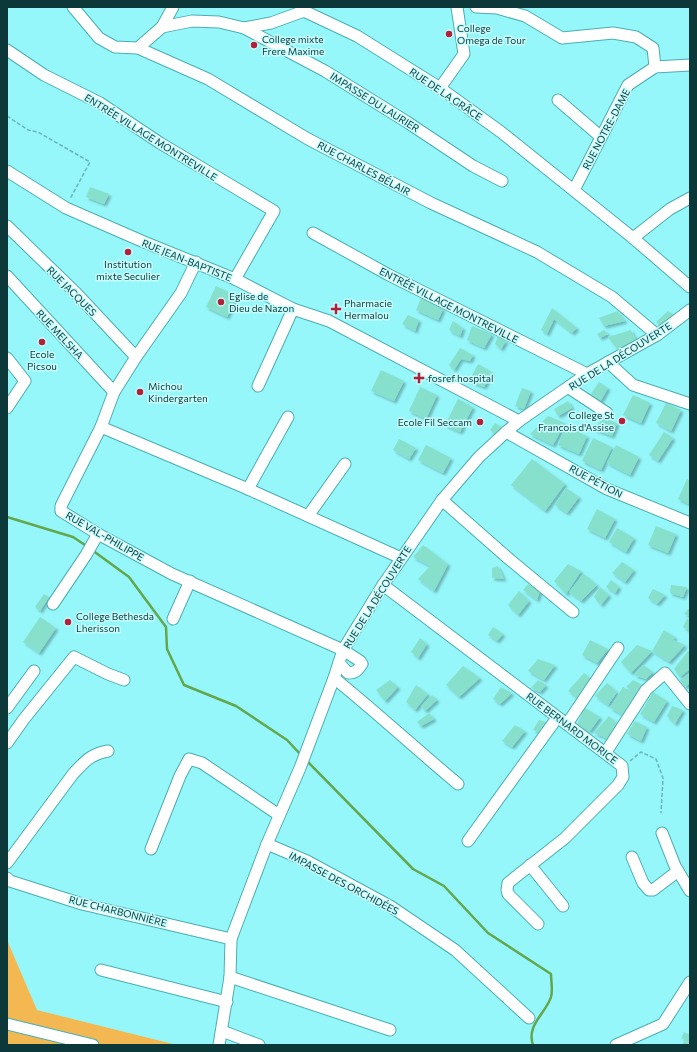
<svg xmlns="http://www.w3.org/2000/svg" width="697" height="1052" viewBox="0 0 697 1052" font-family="Commissioner,sans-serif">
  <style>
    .green { fill: #f4b852 }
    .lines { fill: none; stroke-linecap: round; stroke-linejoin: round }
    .stream { stroke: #63a74c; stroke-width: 2.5 }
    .building { fill: #86e0cc; filter: url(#shadow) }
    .minor-casing { stroke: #4baeb2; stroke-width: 13 }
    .path { stroke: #67b6b9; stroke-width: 1.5; stroke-dasharray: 4 2; stroke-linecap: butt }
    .minor { stroke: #fff; stroke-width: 11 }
    .poi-dot { fill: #b22039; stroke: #c6fdfe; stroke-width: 1.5 }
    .labels { text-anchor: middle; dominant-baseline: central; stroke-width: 3; stroke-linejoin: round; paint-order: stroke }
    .poi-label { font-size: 10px; fill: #0d383a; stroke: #c6fdfe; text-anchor: start }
    .street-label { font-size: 10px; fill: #0d383a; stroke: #c6fdfe }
  </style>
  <defs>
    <filter id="shadow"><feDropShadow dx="2.5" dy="2.5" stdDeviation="1" flood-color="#0004"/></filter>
  </defs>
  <rect width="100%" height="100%" fill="#95f7fa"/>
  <polygon class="green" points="7,940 37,1010 177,1045 7,1045"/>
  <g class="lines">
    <g class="stream">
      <polyline points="7,517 73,537 88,547"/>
      <polyline points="92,550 129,577 166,627 167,649 184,685 236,706 287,740 302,756"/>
      <path d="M307,761L413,869L444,886L488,933L551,974C551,981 553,990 551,997C546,1013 526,1025 533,1045"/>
    </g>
  </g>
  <g class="building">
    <polygon points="90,187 109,194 104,204 86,197"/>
    <polygon points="216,286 237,296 227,317 206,307"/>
    <polygon points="421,298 443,309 438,320 416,310"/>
    <polygon points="552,308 577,328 572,333 554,319 547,334 541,330"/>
    <polygon points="617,311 625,321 604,326 599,318"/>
    <polygon points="668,311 675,316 662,328 656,322"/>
    <polygon points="408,315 419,320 415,331 402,324"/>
    <polygon points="453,321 463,328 460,336 449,330"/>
    <polygon points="472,326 492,334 484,348 467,340"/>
    <polygon points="604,330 608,334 600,338 597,334"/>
    <polygon points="631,330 636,340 617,349 608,337"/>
    <polygon points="498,336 506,341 501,349 495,344"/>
    <polygon points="460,348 473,355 470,361 461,359 454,370 449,365"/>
    <polygon points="478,364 492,372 484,387 469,381"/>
    <polygon points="381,370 404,381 394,401 371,391"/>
    <polygon points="599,382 608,388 600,402 590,395"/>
    <polygon points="420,387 437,395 426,419 409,411"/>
    <polygon points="522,388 531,391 524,409 515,406"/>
    <polygon points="633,395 650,403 641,423 623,415"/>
    <polygon points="458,399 473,407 460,432 445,425"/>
    <polygon points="568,401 572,408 558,416 554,409"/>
    <polygon points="666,403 681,410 671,431 656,423"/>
    <polygon points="548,416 565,423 553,445 530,434"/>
    <polygon points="604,418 617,423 612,436 593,429"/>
    <polygon points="495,423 503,428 496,435 490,430"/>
    <polygon points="566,426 587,436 579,454 558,445"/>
    <polygon points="664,432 673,438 658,461 649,455"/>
    <polygon points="593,438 612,447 601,470 582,461"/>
    <polygon points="399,439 416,448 409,459 393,450"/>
    <polygon points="426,445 451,458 443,473 418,460"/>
    <polygon points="616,445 639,457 630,475 607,463"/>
    <polygon points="532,459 565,484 545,511 511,485"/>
    <polygon points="687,479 690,481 690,501 689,504 678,499"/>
    <polygon points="566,488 579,497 567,513 555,505"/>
    <polygon points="597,509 615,519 605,538 587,529"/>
    <polygon points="656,526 676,534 668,553 648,545"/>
    <polygon points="617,528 634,538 626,552 609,542"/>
    <polygon points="423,545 448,564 434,591 418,579 430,566 413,557"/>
    <polygon points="622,562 634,570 625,582 612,573"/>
    <polygon points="568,564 581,571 566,594 554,581"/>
    <polygon points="498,566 504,579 492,578 492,568"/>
    <polygon points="584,574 597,585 581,601 569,592"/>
    <polygon points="611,580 619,587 615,593 606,587"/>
    <polygon points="528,584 540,591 537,600 523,590"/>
    <polygon points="671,585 687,587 683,597 670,593"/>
    <polygon points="600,587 609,595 601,605 594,597"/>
    <polygon points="653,589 665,595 657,604 648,598"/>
    <polygon points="519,591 529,601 518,615 508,605"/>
    <polygon points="44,594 49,597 40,611 35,607"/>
    <polygon points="690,607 690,616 684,614"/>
    <polygon points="40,617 56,628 39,653 23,642"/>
    <polygon points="687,619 690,620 690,631 683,627"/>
    <polygon points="493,627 503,634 497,641 488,635"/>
    <polygon points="664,630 675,637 673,640 685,645 669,662 652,651 631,673 621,662 637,645 652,651"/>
    <polygon points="420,638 427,644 418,658 411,652"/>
    <polygon points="590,640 608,649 597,663 582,655"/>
    <polygon points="688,651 690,652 690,669 680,677 674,669"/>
    <polygon points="538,659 555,665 544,680 528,671"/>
    <polygon points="643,665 653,672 646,679 634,675"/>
    <polygon points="463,666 480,678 459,697 446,685"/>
    <polygon points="584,673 593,681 579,699 568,691"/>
    <polygon points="690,673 690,683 685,687 680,680"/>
    <polygon points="390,680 398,687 385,701 376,690"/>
    <polygon points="538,680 546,685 540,692 531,688"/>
    <polygon points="633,680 644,686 637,693 626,687"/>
    <polygon points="607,683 617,692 608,705 595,696"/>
    <polygon points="416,685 428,694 415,710 406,702"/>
    <polygon points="501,687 512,693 500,704 493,699"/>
    <polygon points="623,687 637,694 623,715 610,708"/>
    <polygon points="653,692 667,701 654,722 640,714"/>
    <polygon points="432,695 437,700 425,711 421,706"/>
    <polygon points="672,706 683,710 675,724 667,716"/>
    <polygon points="585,708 600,717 590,731 577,724"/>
    <polygon points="429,713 434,719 421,726 417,722"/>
    <polygon points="609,716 619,725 613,741 594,733"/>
    <polygon points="539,720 550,723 540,733 533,730"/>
    <polygon points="635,721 647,727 641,741 627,734"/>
    <polygon points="515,725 525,731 512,747 502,741"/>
    <polygon points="684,1032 690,1035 690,1045 682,1045 685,1040 681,1038"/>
  </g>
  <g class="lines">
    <defs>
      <g id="minor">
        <polyline points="73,7 99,38 115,47 138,48 208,79 308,139 431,203 537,252 612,297 657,335"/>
        <polyline points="476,7 497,8 525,16 562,38 613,33 636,37 653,48 655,67"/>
        <polyline points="162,27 192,21 219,22 244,28 271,23 304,11 357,36 440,88 501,132 633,238 690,287"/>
        <polyline points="244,28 325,71 407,122 473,166 502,181"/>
        <polyline points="138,48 162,27 173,7"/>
        <polyline points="7,50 44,75 100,103 160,143 274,211 235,279"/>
        <polyline points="440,88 464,54 457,7"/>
        <polyline points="558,100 601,137"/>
        <polyline points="7,171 66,208 144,242 235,279 293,309 329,321 519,421"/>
        <polyline points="574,190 628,85 655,67 690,65"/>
        <polyline points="7,226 77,294 136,357"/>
        <polyline points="313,233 389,275 587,374"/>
        <polyline points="633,238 670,209 690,198"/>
        <path d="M196,262L181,293L136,357L114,392L101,427L61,506V511L98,534L172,574L343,650L360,661L362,664C358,670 356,673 348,673L339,663"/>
        <polyline points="7,276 114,392"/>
        <polyline points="7,358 25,381 7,408"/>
        <polyline points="608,362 633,385 690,404"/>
        <polyline points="258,386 293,309"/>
        <polyline points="569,388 607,413"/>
        <polyline points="101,427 248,489 401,558"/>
        <polyline points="506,432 607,489 690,523"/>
        <polyline points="248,489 288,417"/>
        <polyline points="442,500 509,559 573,612"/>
        <polyline points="308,516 345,464"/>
        <polyline points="383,585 622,766 623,777 618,785 565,838 508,883 507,890 508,894 538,924"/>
        <polyline points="53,604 86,555 98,534"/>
        <polyline points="173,619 190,581"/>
        <path d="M334,678C376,712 416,749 458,784"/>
        <polyline points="7,708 34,671"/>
        <polyline points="567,724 618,648"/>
        <polyline points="7,743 24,719 74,657 108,674 124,680"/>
        <polyline points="606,752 646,690 665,673 690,704"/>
        <polyline points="662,833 675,866 690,891"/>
        <polyline points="468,841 557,718"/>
        <polyline points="267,844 307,861 390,906 455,950 529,1018"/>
        <polyline points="151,849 180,776 189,759 202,763 279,815"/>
        <polyline points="632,857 643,883 649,890 653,890 678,871"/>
        <path d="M7,863L73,774C85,761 91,754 108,751"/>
        <polyline points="530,865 563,906"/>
        <polyline points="7,878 10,881 82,904 231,939"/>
        <polyline points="101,970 227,1002"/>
        <polyline points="230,977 390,1030"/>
        <polyline points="7,1024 93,1045"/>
        <polyline points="222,1031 259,1045"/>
        <polyline points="219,1045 230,977 231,939 267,844 300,768 334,678 343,650 383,585 442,500 479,457 506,432 519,421 587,374 657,335 690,310"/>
        <polyline points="616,1045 663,1024 690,982"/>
      </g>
    </defs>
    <use href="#minor" class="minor-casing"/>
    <g class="path">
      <polyline points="7,116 28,130 38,132 90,162 70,199"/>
      <polyline points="630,761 641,752 656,759 663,778 661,813"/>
    </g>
    <use href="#minor" class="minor"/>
  </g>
  <g class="poi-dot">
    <circle cx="449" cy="34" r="4"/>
    <circle cx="254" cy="45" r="4"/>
    <circle cx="128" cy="252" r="4"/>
    <circle cx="221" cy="302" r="4"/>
    <path d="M334 303h4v4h4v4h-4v4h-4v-4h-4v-4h4z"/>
    <circle cx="42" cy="342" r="4"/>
    <path d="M417 372h4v4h4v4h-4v4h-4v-4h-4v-4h4z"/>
    <circle cx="140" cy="392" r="4"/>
    <circle cx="622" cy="421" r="4"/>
    <circle cx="480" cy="422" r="4"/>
    <circle cx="68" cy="622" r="4"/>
  </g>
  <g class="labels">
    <g class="poi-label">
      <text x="457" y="28">College<tspan x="457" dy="12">Omega de Tour</tspan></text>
      <text x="262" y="39">College mixte<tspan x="262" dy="12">Frere Maxime</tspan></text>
      <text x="128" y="264" text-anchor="middle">Institution<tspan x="128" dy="12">mixte Seculier</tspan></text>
      <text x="229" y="296">Eglise de<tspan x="229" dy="12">Dieu de Nazon</tspan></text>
      <text x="344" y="303">Pharmacie<tspan x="344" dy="12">Hermalou</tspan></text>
      <text x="42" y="354" text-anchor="middle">Ecole<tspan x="42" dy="12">Picsou</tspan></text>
      <text x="428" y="378">fosref hospital</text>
      <text x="148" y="386">Michou<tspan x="148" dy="12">Kindergarten</tspan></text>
      <text x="614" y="415" text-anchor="end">College St<tspan x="614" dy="12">Francois d'Assise</tspan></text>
      <text x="472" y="422" text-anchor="end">Ecole Fil Seccam</text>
      <text x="76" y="616">College Bethesda<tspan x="76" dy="12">Lherisson</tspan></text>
    </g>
    <g class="street-label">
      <text transform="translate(446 94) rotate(34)">RUE DE LA GRÂCE</text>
      <text transform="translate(375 102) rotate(32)">IMPASSE DU LAURIER</text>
      <text transform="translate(606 129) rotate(-62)">RUE NOTRE-DAME</text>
      <text transform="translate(151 137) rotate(32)">ENTRÉE VILLAGE MONTREVILLE</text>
      <text transform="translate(364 168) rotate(28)">RUE CHARLES BÉLAIR</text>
      <text transform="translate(187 260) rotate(22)">RUE JEAN-BAPTISTE</text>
      <text transform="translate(72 291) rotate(45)">RUE JACQUES</text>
      <text transform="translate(449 305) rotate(27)">ENTRÉE VILLAGE MONTREVILLE</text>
      <text transform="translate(60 334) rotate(47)">RUE MELSHA</text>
      <text transform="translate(620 356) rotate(-32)">RUE DE LA DÉCOUVERTE</text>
      <text transform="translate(596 481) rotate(28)">RUE PÉTION</text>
      <text transform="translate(105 536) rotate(30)">RUE VAL-PHILIPPE</text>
      <text transform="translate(377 597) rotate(-58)">RUE DE LA DÉCOUVERTE</text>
      <text transform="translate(572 728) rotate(37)">RUE BERNARD MORICE</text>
      <text transform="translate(344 883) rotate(28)">IMPASSE DES ORCHIDÉES</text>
      <text transform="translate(118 911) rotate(14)">RUE CHARBONNIÈRE</text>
    </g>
  </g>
  <rect width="697" height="1052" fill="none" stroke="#0d383a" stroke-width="16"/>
</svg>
